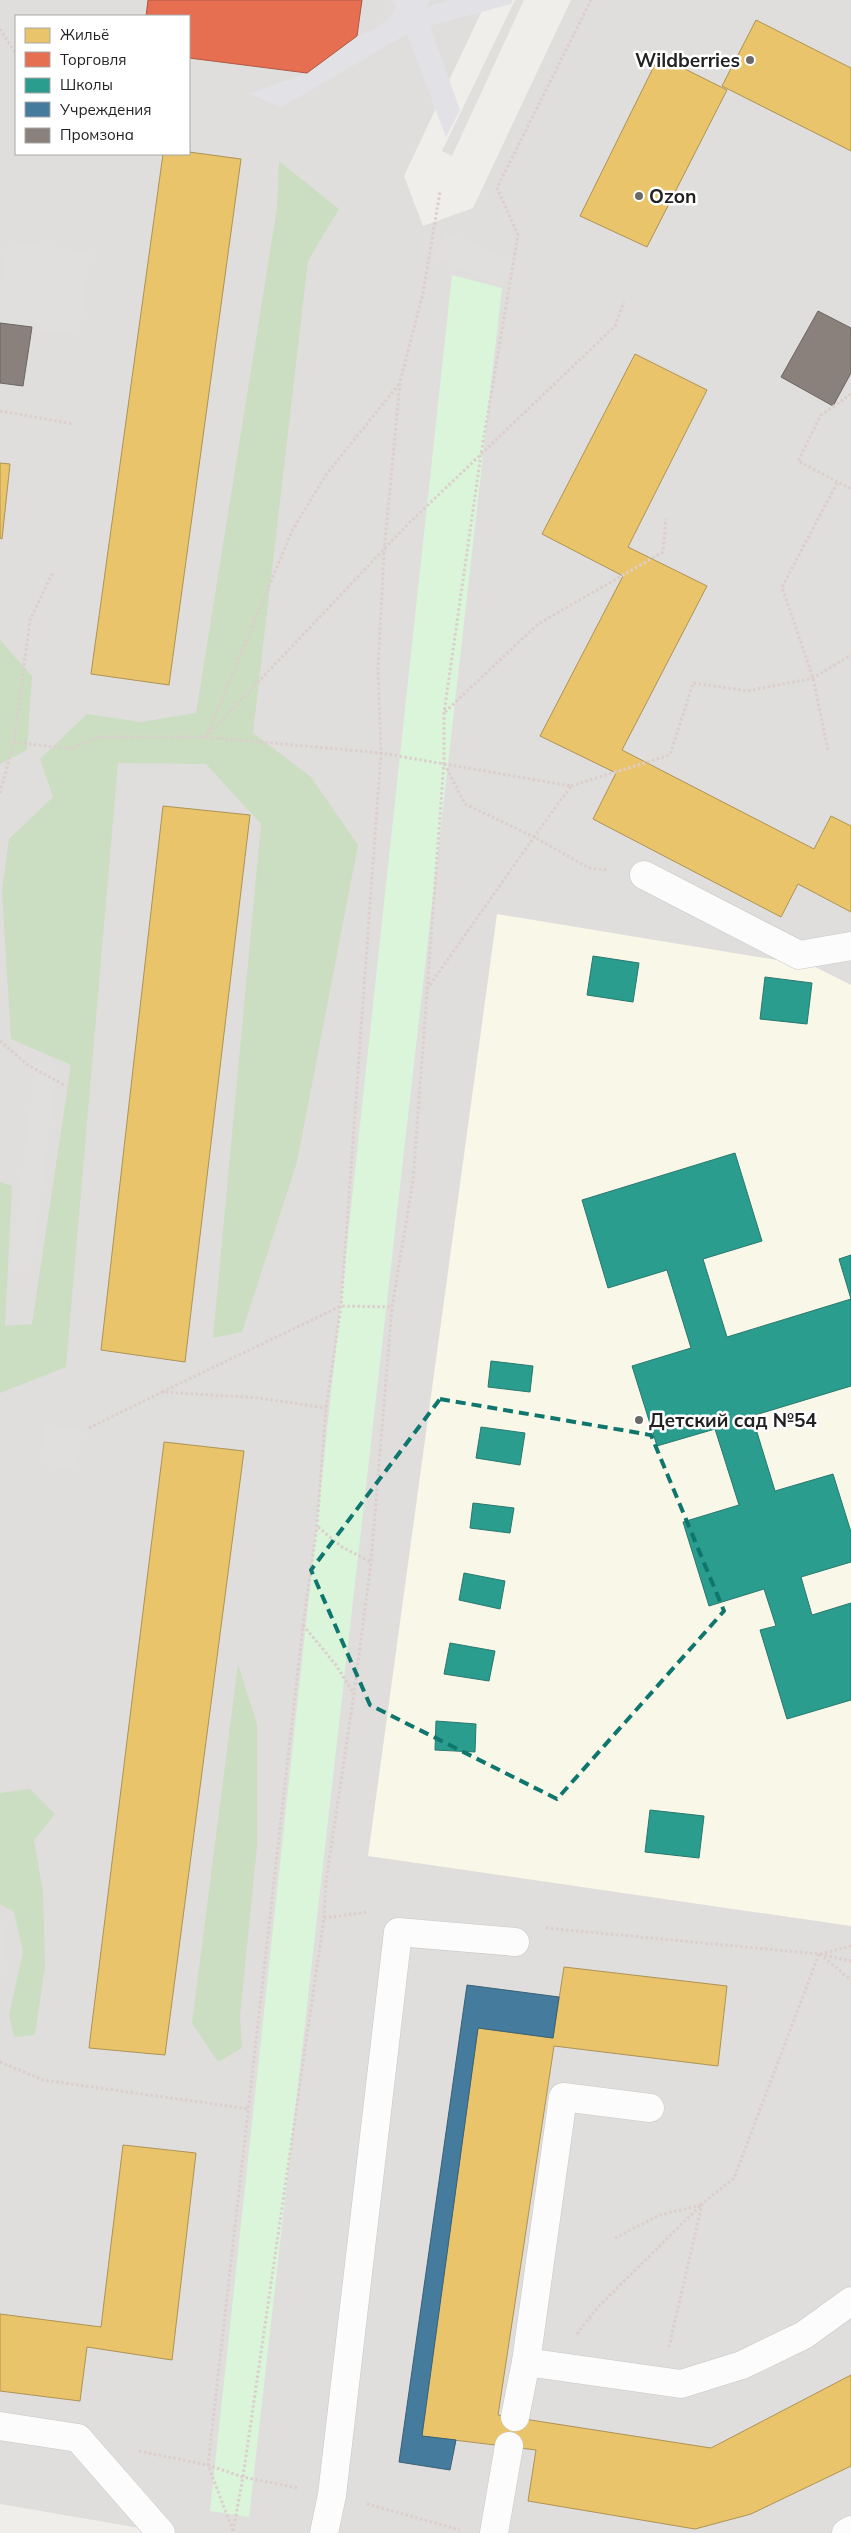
<svg xmlns="http://www.w3.org/2000/svg" width="851" height="2533" viewBox="0 0 851 2533" font-family="Mulish,sans-serif">
  <style>
    .residential { fill: #dfdedc; fill-rule: evenodd }
    .education { fill: #f8f7e8 }
    .forest { fill: #cbdec1 }
    .park { fill: #daf5da }
    .parking { fill: #e0dfde }
    .plaza { fill: #e2e1e5 }
    .homes { fill: #e9c46a; stroke: #ad9354 }
    .shops { fill: #e76f51; stroke: #ac5843 }
    .schools { fill: #2a9d8f; stroke: #28786e }
    .public { fill: #457b9d; stroke: #3a6078 }
    .industry { fill: #8a817c; stroke: #6b6461 }
    .lines { fill: none; stroke-linecap: round; stroke-linejoin: round }
    .minor-casing { stroke: #c9c8c7; stroke-width: 29 }
    .path { stroke: #dccecd; stroke-width: 3; stroke-dasharray: 2.5 2.5; stroke-linecap: butt }
    .minor { stroke: #fdfcfc; stroke-width: 28 }
    .marked { fill: none; stroke: #0f766e; stroke-width: 4; stroke-dasharray: 10 6; stroke-linejoin: round }
    .poi-dot { fill: #6a6968; stroke: #fff; stroke-width: 2 }
    .labels { text-anchor: middle; dominant-baseline: central; stroke-width: 5; stroke-linejoin: round; paint-order: stroke }
    .poi-label { font-size: 19px; font-weight: bold; fill: #222; stroke: #fff; text-anchor: start }
  </style>
  <rect width="100%" height="100%" fill="#f0eeeb"/>
  <path class="residential" d="M0,0H487L404,176L423,226L473,208L571,0H851V2533H169L0,2504ZM16,16H189V154H16Z"/>
  <polygon class="education" points="497,914 813,966 851,985 851,1926 368,1856"/>
  <g class="forest">
    <polygon points="279,161 339,209 308,261 253,733 311,777 358,845 297,1162 242,1332 213,1338 261,824 206,764 118,763 66,1367 0,1393 0,1182 12,1186 5,1326 32,1324 71,1065 11,1039 2,891 9,839 53,797 40,759 87,714 141,722 196,713 277,208"/>
    <polygon points="0,640 32,676 27,750 0,764"/>
    <polygon points="238,1664 257,1724 257,1847 240,2017 242,2048 218,2062 192,2023"/>
    <polygon points="30,1789 55,1814 34,1840 43,1892 45,1966 35,2035 14,2037 9,2015 23,1952 14,1912 0,1904 0,1793"/>
  </g>
  <polygon class="park" points="452,275 502,288 249,2517 210,2511"/>
  <g class="parking">
    <polygon points="515,0 524,0 452,156 442,151"/>
    <polygon points="446,232 514,262 502,288 434,257"/>
    <polygon points="8,241 91,253 78,335 0,324 0,295"/>
    <polygon points="36,1063 57,1066 31,1272 10,1270"/>
    <polygon points="45,1424 82,1430 76,1469 39,1463"/>
    <polygon points="0,1919 7,1920 0,1980"/>
  </g>
  <polygon class="plaza" points="389,0 431,0 425,7 451,0 513,0 511,4 430,26 460,110 446,137 407,34 282,107 248,94 307,73 357,36 375,29 390,17 397,5"/>
  <g class="homes">
    <polygon points="756,20 851,68 851,151 722,86"/>
    <polygon points="659,56 727,90 647,247 580,216"/>
    <polygon points="189,152 241,159 169,685 91,674 163,154 189,154"/>
    <polygon points="635,354 707,390 628,547 707,586 622,750 814,849 831,816 851,826 851,912 798,884 781,917 593,819 616,773 540,736 623,576 542,534"/>
    <polygon points="0,463 10,464 2,539 0,538"/>
    <polygon points="163,806 250,815 185,1362 101,1350"/>
    <polygon points="164,1442 244,1451 165,2055 89,2048"/>
    <polygon points="564,1967 727,1986 718,2066 554,2046 498,2415 711,2448 851,2375 851,2466 751,2514 695,2529 528,2501 536,2450 421,2436 478,2028 553,2038"/>
    <polygon points="123,2145 196,2153 172,2360 87,2347 80,2401 0,2391 0,2314 101,2327"/>
  </g>
  <polygon class="shops" points="148,0 362,0 357,36 307,73 189,58 189,16 146,16"/>
  <g class="schools">
    <polygon points="593,956 639,963 633,1002 587,995"/>
    <polygon points="765,977 812,983 807,1024 760,1019"/>
    <polygon points="735,1153 762,1241 703,1259 727,1337 851,1299 839,1259 851,1255 851,1386 752,1416 775,1491 833,1474 851,1532 851,1562 801,1577 812,1615 851,1603 851,1700 787,1719 760,1630 776,1626 764,1589 709,1606 683,1522 739,1505 715,1429 657,1446 632,1366 691,1348 667,1270 608,1288 582,1200"/>
    <polygon points="491,1361 533,1366 530,1392 488,1387"/>
    <polygon points="481,1427 525,1433 520,1465 476,1458"/>
    <polygon points="473,1503 514,1508 510,1533 470,1528"/>
    <polygon points="464,1573 505,1581 500,1609 459,1600"/>
    <polygon points="450,1643 495,1651 489,1681 444,1674"/>
    <polygon points="436,1721 476,1724 475,1752 435,1750"/>
    <polygon points="650,1810 704,1816 699,1858 645,1852"/>
  </g>
  <polygon class="public" points="467,1985 559,1997 553,2038 478,2028 422,2436 456,2440 450,2470 399,2462"/>
  <g class="industry">
    <polygon points="818,311 851,328 851,373 833,406 781,377"/>
    <polygon points="0,323 32,327 23,386 0,383"/>
  </g>
  <g class="lines">
    <defs>
      <g id="minor">
        <polyline points="644,875 799,955 851,946"/>
        <polyline points="650,2108 563,2097 526,2362 681,2384 742,2365 804,2335 851,2301"/>
        <polyline points="515,2417 526,2362"/>
        <polyline points="0,2426 78,2438 161,2533"/>
        <polyline points="324,2533 332,2495 398,1932 515,1942"/>
        <polyline points="494,2533 509,2446"/>
        <polyline points="846,2533 851,2530"/>
      </g>
    </defs>
    <use href="#minor" class="minor-casing"/>
    <g class="path">
      <polyline points="0,29 16,54"/>
      <polyline points="399,384 325,476 292,531 206,737 381,753 571,786 534,837 589,868 608,870"/>
      <polyline points="851,394 821,415 798,461 851,489"/>
      <polyline points="0,411 73,424"/>
      <polyline points="445,712 538,624 663,552 666,518"/>
      <polyline points="14,742 72,749 97,737 206,737 406,526 615,326 624,302"/>
      <polyline points="828,750 813,678 782,587 837,483"/>
      <polyline points="571,786 670,755 693,683 748,691 813,678 851,655"/>
      <polyline points="0,793 14,742 30,620 53,572"/>
      <polyline points="427,989 534,837 465,804 444,763"/>
      <polyline points="0,1041 28,1065 64,1085"/>
      <polyline points="162,1392 341,1306 392,1307"/>
      <polyline points="89,1428 162,1392 259,1398 326,1408"/>
      <polyline points="318,1527 342,1547 371,1562"/>
      <polyline points="303,1625 336,1665 354,1694"/>
      <polyline points="324,1918 368,1912"/>
      <polyline points="546,1928 819,1954 851,1961"/>
      <polyline points="820,1954 851,1980"/>
      <polyline points="820,1954 851,1946"/>
      <polyline points="0,2062 43,2080 249,2109"/>
      <polyline points="615,2238 660,2215 701,2205"/>
      <polyline points="577,2334 598,2307 701,2205"/>
      <polyline points="669,2347 702,2204 734,2178 819,1954"/>
      <polyline points="139,2451 208,2465 243,2477 298,2488"/>
      <polyline points="367,2504 460,2530"/>
      <polyline points="233,2531 243,2477 324,1918 326,1881 354,1694 371,1562 392,1307 413,1181 444,762 444,713 481,454 518,235 497,188 591,0"/>
      <polyline points="233,2531 208,2465 303,1625 317,1526 326,1408 341,1306 381,753 378,668 384,552 400,382 423,293 440,192"/>
    </g>
    <use href="#minor" class="minor"/>
  </g>
  <path class="marked" d="M440,1399L651,1435L724,1611L557,1799L370,1705L311,1570Z"/>
  <g class="poi-dot">
    <circle cx="750" cy="60" r="5"/>
    <circle cx="639" cy="196" r="5"/>
    <circle cx="639" cy="1420" r="5"/>
  </g>
  <g class="labels">
    <g class="poi-label">
      <text x="740" y="60" text-anchor="end">Wildberries</text>
      <text x="649" y="196">Ozon</text>
      <text x="649" y="1420">Детский сад №54</text>
    </g>
  </g>
  <rect x="15" y="15" width="175" height="140" fill="#ffffff" stroke="#a7a7a7"/>
  <rect x="25" y="28" width="25" height="15" fill="#e9c46a" stroke="#a7a7a7"/>
  <text x="60" y="40" font-size="15" fill="#222222">Жильё</text>
  <rect x="25" y="52" width="25" height="15" fill="#e76f51" stroke="#a7a7a7"/>
  <text x="60" y="65" font-size="15" fill="#222222">Торговля</text>
  <rect x="25" y="78" width="25" height="15" fill="#2a9d8f" stroke="#a7a7a7"/>
  <text x="60" y="90" font-size="15" fill="#222222">Школы</text>
  <rect x="25" y="102" width="25" height="15" fill="#457b9d" stroke="#a7a7a7"/>
  <text x="60" y="115" font-size="15" fill="#222222">Учреждения</text>
  <rect x="25" y="128" width="25" height="15" fill="#8a817c" stroke="#a7a7a7"/>
  <text x="60" y="140" font-size="15" fill="#222222">Промзона</text>
</svg>
